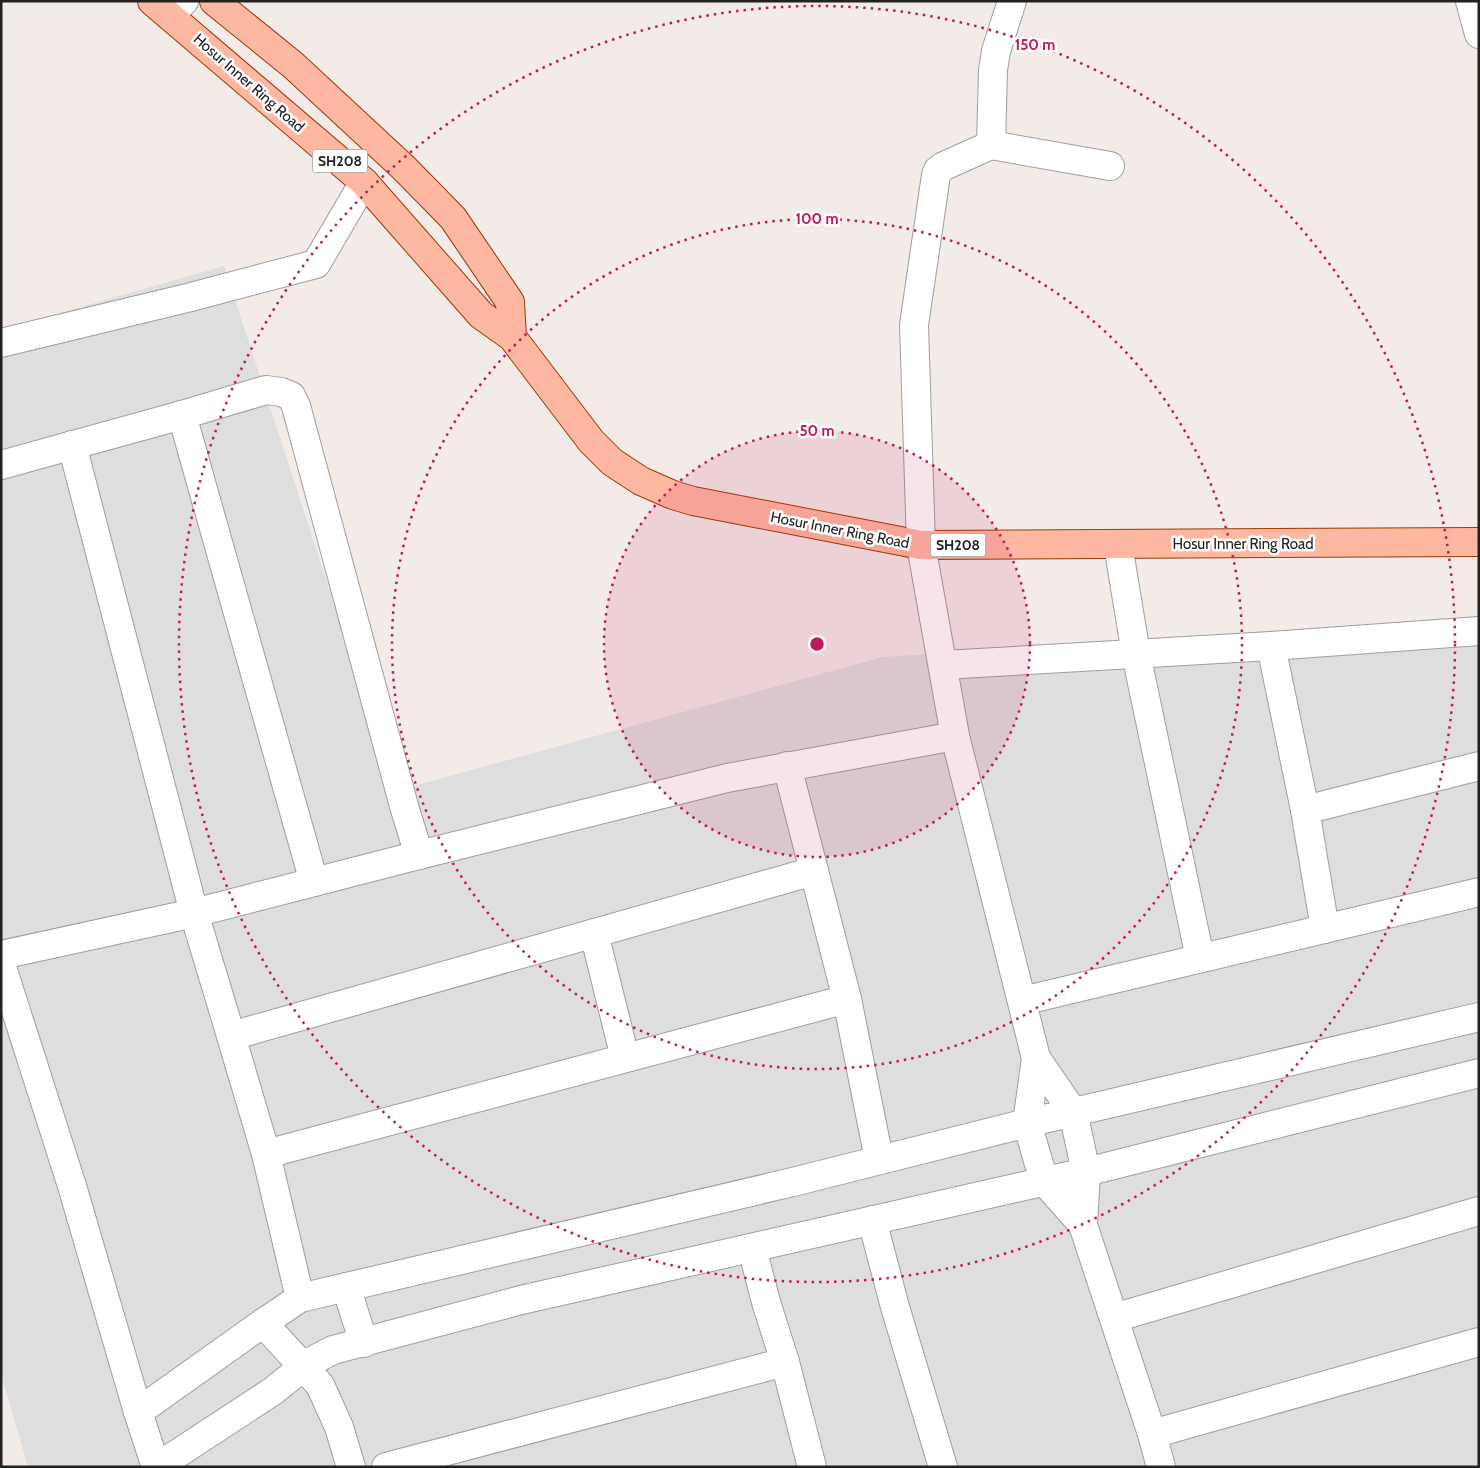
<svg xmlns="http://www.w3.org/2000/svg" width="1480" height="1468" viewBox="0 0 1480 1468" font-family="Cabin,sans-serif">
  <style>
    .residential { fill: #dfdedf }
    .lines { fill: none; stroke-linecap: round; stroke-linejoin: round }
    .minor-casing { stroke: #9e9e9e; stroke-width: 30 }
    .major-casing { stroke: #9f3700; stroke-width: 30 }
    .minor { stroke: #fff; stroke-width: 28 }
    .major { stroke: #feb8a1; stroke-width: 28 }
    .ring { fill: none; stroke: #c2185b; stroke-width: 2.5; stroke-dasharray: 2.5 5 }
    .labels { text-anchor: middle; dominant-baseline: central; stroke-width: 5; stroke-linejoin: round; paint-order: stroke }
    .shield { fill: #fff; stroke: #646464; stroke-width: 1 }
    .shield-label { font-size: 14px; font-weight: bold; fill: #212121 }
    .street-label { font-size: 15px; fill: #212121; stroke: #fff }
    .centre { fill: #c2185b; stroke: #fff; stroke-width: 2.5 }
    .ring-label { font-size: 15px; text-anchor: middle; font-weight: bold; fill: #c2185b; stroke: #fff; stroke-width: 5; stroke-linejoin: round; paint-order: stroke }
  </style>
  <rect width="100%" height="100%" fill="#f2ebe8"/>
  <polygon class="residential" points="224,266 395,791 883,657 1479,622 1479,1467 28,1467 1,1374 1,330"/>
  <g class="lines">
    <defs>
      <g id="minor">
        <polyline points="1012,1 996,51 993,70 991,145 944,166 938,170 936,175 914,325 921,545 955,736 1036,1058 1073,1112 1086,1172 1083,1225 1152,1434 1161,1467"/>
        <polyline points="1470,1 1479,34"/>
        <polyline points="170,15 184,1"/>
        <polyline points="991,145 1110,166"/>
        <polyline points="1,343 187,298 316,264 364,182"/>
        <polyline points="182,415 314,882"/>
        <polyline points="72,445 194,913 231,1036"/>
        <polyline points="1,465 182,415 266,390 281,392 291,396 296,406 404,806 419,855"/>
        <polyline points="1118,545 1136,654 1200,958"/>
        <polyline points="1271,646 1305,810 1325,929"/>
        <polyline points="943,665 1271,646 1479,631"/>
        <polyline points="787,766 847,999 879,1159"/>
        <polyline points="1305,810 1479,766"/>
        <polyline points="594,933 625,1058"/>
        <polyline points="1,955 194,913 419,855 727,778 955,736"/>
        <polyline points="1,964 72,1186 138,1412 156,1467"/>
        <polyline points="1022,1001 1479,892"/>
        <polyline points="1036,1058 1027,1123 1044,1181 1083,1225"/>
        <polyline points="266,1154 847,999"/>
        <polyline points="872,1220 895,1307 943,1467"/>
        <polyline points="346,1287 364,1343"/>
        <polyline points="300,1298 266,1154 231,1036 814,871"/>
        <polyline points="1114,1318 1479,1211"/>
        <polyline points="263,1323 320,1385 339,1427 351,1467"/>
        <polyline points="785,1362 812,1467"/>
        <polyline points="138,1412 263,1323 300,1298 797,1181 1027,1123 1479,1017"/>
        <polyline points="1152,1434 1479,1342"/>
        <polyline points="157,1467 273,1391 308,1363 333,1350 521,1300 1086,1172 1479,1073"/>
        <polyline points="386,1467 785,1362 766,1302 752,1248"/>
      </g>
      <g id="major">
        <polyline points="152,1 364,182 481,315 512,337 591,441 612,462 641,481 673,495 693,501 921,545 1479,542"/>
        <polyline points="214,1 293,65 404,168 453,218 510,302 512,337"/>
      </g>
    </defs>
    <use href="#minor" class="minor-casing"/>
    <use href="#major" class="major-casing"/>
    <use href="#minor" class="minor"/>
    <use href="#major" class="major"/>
  </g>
  <circle cx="817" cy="644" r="213" fill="#c2185b" fill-opacity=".12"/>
  <g class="ring">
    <circle cx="817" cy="644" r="213"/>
    <circle cx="817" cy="644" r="425"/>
    <circle cx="817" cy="644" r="638"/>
  </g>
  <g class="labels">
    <g class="shield">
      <rect x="312.5" y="149.5" width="55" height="23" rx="4"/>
      <rect x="930.5" y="533.5" width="55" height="23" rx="4"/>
    </g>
    <g class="shield-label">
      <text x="340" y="161">SH208</text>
      <text x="958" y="545">SH208</text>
    </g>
    <g class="street-label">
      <text transform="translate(249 83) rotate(41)">Hosur Inner Ring Road</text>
      <text transform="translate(840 530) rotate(11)">Hosur Inner Ring Road</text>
      <text x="1243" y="544">Hosur Inner Ring Road</text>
    </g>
  </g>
  <circle cx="817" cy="644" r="8" class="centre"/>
  <g class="ring-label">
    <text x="1035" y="50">150 m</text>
    <text x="817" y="224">100 m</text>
    <text x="817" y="436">50 m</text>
  </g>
  <rect width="1480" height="1468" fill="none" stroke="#212121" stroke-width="5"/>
</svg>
